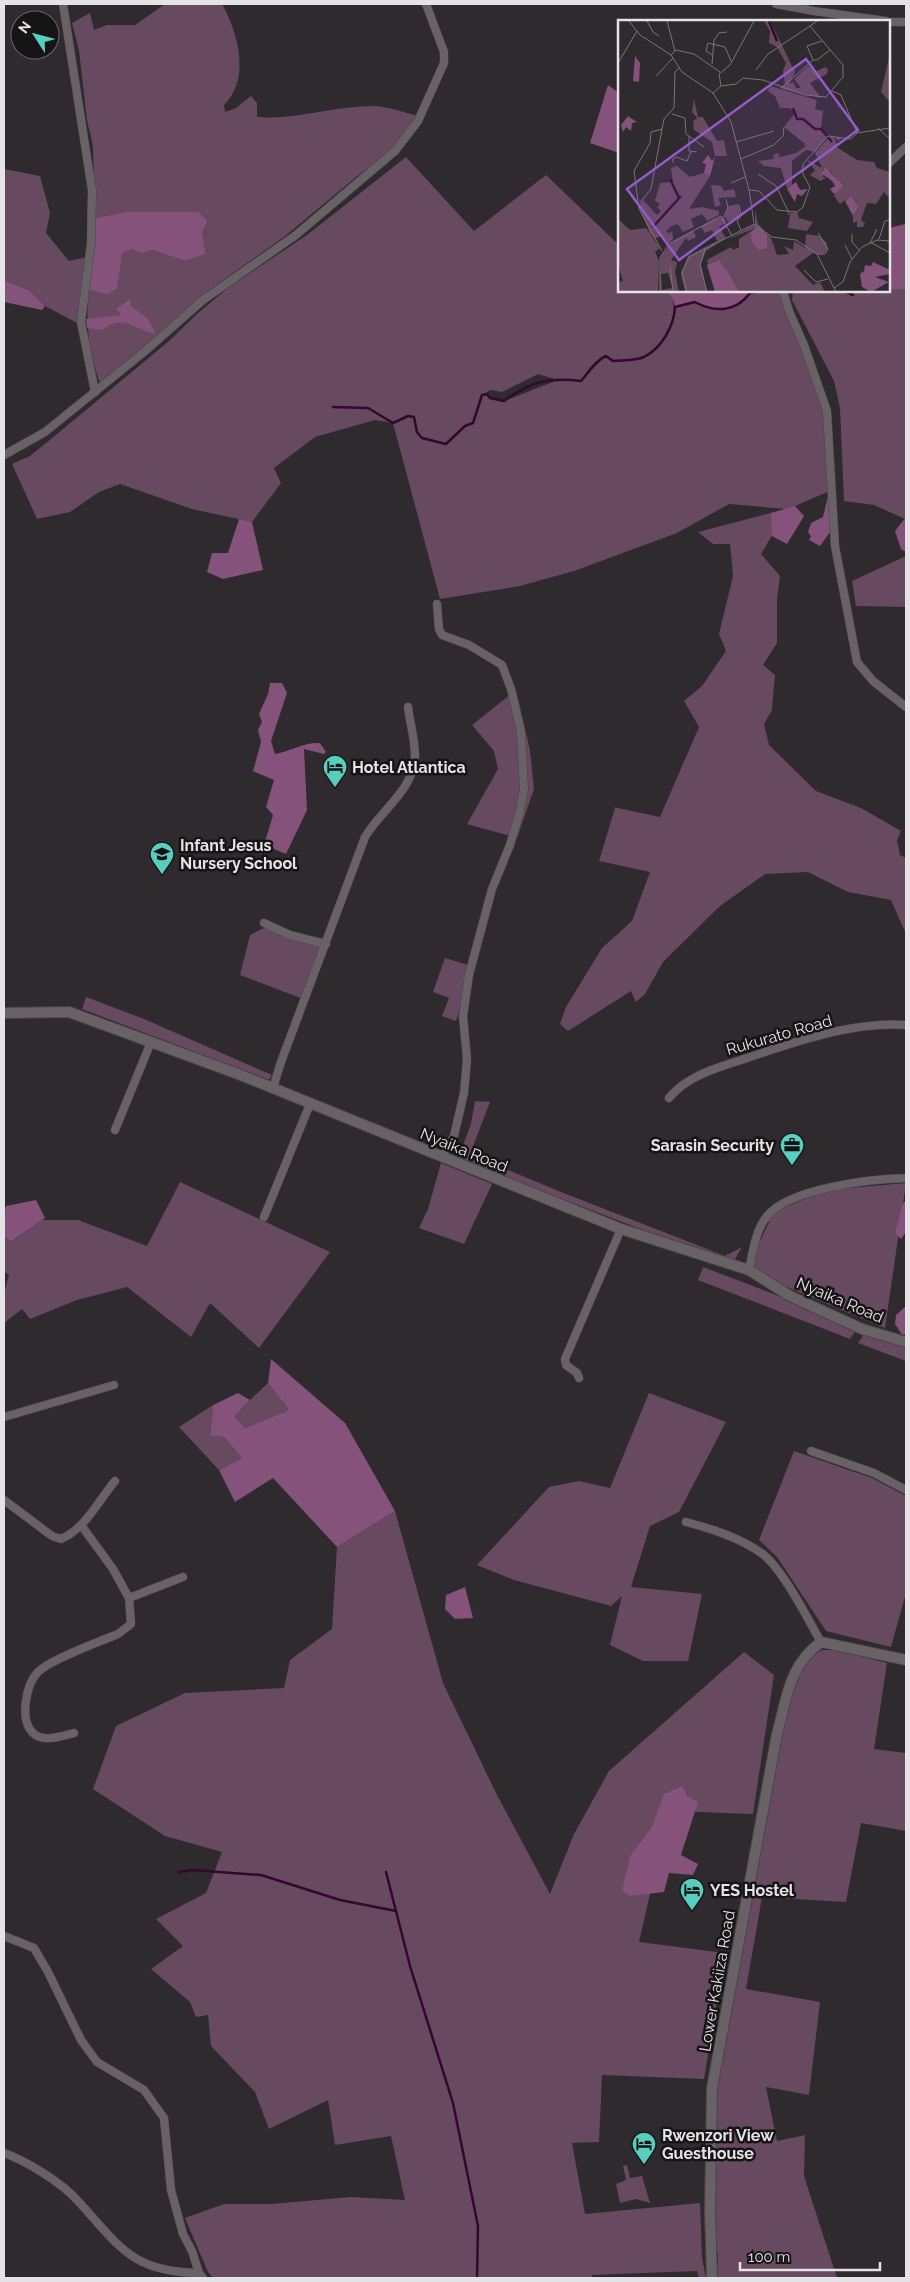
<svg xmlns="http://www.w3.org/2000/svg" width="910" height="2282" viewBox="0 0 910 2282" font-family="Raleway,sans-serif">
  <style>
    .green { fill: #674960; fill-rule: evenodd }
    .forest { fill: #84527a }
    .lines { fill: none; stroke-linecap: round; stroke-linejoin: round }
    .stream { stroke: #34072d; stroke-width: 2.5 }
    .street-casing { stroke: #494548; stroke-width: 9 }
    .secondary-casing { stroke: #494548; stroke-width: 12 }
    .street { stroke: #686266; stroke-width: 8 }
    .secondary { stroke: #686266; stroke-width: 10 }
    .labels { text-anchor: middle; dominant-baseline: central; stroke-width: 5; stroke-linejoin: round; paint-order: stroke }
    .poi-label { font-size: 16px; font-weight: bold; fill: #e6e3e6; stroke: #161415; text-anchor: start }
    .street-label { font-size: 16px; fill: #e6e3e6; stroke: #161415 }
    .inset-river { fill: none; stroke: #34072d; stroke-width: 2.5 }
    .inset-road { fill: none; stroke: #787478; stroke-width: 1 }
    .view { fill: #965ac9; fill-opacity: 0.15; stroke: #965ac9; stroke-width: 2.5 }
    .inset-edge { fill: none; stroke: #e6e3e6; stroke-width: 2.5 }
  </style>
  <rect width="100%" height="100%" fill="#2f2a2e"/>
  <g class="green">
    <path d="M165,4H222C238,33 251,78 224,105L225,112L236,108L251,96L257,103V117C296,120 334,106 373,106C388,106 405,113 419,116L396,147L355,178L284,237L212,288L161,335L101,386C89,353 85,325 89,290L108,295C121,283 119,270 117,253L131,249L142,254L152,250L185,261L206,254L202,232L208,221L199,212H125L95,218L93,146L87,120L79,50L72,23L90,13L94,30L107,25H135Z"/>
    <path d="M406,157L474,231L546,175L619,245V291H665L673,299L674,316L675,307L695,302C713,312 723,307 742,303L750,293L780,291L831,416L832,490L788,509L761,554L780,576L777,599V643L763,665L775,675L772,710L764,724L769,745L816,791L861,808L901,831L897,841L900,855L906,858V934L891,900L848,892L808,872L765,874L720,906L663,962L645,994L636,1002L631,991L568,1031L560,1024L566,1007L602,948L632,921L650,872L599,861L615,808L613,807L660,817L699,727L684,701L702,686L726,651L719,634L733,576L730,544H713L698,532L786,509L729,504L677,533L574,571L520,586L440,599L393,423L375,420L315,437L274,468L281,483L252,522L192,509L120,484L99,492L70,512L37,519L12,464L30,456L51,439L169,341L197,314L229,287L307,235ZM538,374L558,380L504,401L483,395L490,390L502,392Z"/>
    <polygon points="4,169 40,176 50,213 46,233 69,261 87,257 77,323 45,306 29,290 4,280"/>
    <polygon points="889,289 906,289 905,519 874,505 844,501 840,408 834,381 792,300 793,291 889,291"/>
    <polygon points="906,556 906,607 856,606 852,581"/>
    <polygon points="516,690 530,750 534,789 517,838 467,824 498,769 494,751 472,725"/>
    <polygon points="483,920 487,921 456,1021 442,1016 449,998 433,992 445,958 468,965"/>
    <polygon points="266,927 322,946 303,999 240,975 250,935"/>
    <polygon points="86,997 144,1019 272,1075 269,1080 82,1009"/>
    <polygon points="475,1101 490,1102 470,1154 556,1190 725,1256 742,1247 732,1264 458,1159 471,1124"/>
    <polygon points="441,1163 492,1184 464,1244 419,1228 428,1209"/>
    <polygon points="180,1182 330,1252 259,1348 210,1303 191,1337 127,1287 77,1300 30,1319 22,1309 4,1323 4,1293 9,1275 4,1271 4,1236 10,1242 42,1220 78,1220 147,1246"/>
    <polygon points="906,1183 885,1328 746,1270 769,1222 770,1213 827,1190"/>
    <polygon points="703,1267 784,1298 857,1329 850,1339 698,1280"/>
    <polygon points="866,1331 906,1347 906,1361 858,1343"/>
    <polygon points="268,1383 289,1410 245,1428 233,1416"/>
    <polygon points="649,1393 726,1422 679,1512 650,1526 631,1587 702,1594 688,1661 643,1661 610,1645 622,1596 611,1606 514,1580 477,1565 549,1487 579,1481 610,1488"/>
    <polygon points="213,1405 210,1436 224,1437 242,1458 219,1470 179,1427"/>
    <polygon points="794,1451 872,1478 906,1496 906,1593 891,1647 826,1631 777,1557 759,1540"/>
    <polygon points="395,1511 443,1683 496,1793 550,1894 574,1834 609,1771 744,1652 774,1675 753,1814 669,1811 639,1942 725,1953 704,2079 602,2075 599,2142 572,2143 585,2214 700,2203 702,2258 706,2278 699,2278 697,2271 592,2275 592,2278 213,2278 208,2272 185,2218 224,2204 271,2204 351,2197 405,2200 391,2136 335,2145 328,2100 269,2129 255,2092 211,2046 208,2015 196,2017 190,2002 151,1969 183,1946 156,1919 206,1893 222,1852 165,1836 93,1789 116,1726 185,1693 284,1688 290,1660 332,1629 337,1547"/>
    <polygon points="822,1650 837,1650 887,1663 874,1749 906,1753 906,1831 861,1823 846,1902 762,1897 746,1989 820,2002 809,2095 766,2087 777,2141 805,2135 804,2176 837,2278 717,2278 718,2255 712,2221 718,2078 780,1736 800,1670 808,1658"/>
    <polygon points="627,2165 630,2178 642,2176 650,2203 636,2199 620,2203 616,2184 626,2180 623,2166"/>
  </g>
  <g class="forest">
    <polygon points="608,85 619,93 619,153 590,143"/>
    <polygon points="125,212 199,212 208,221 202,232 206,254 185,261 152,250 142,254 131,249 122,253 117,288 108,295 89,290 95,243 95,218"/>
    <polygon points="905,224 906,289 889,289 889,228"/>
    <polygon points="4,280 29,290 45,306 42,310 4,302"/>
    <path d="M665,291H760L750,293C735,312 715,313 695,302L675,307L673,299Z"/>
    <path d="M130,299L131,306L148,319L156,334C135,330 123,313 102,330L87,328L86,319L122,315L116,309Z"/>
    <polygon points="828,496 832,496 833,528 820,546 809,540 811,536 808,532 811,523 823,517"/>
    <polygon points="795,506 804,516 787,544 772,536 771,513"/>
    <polygon points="906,517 906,552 901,549 895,531"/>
    <polygon points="239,519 252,522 263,570 223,579 207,572 212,553 228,553"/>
    <path d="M270,683H282L287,693L271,741L275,754C291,751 304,742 320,743L326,752L324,754L304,749L307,810L286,854L264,845L273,815L266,807L274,780L253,771L261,742L258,730L262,722L259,714L268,694Z"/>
    <polygon points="36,1200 45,1218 10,1242 4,1236 4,1215 6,1206"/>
    <polygon points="906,1201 906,1232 901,1239 895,1233 903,1203"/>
    <polygon points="906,1306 906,1334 902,1335 895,1324 896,1315"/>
    <polygon points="271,1359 345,1423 395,1511 337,1547 273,1478 235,1502 219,1470 242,1458 224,1437 210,1436 213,1405 238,1393 250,1400 234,1416 245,1428 289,1410 268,1383"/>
    <polygon points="465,1587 473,1618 455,1619 445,1609 446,1595"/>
    <polygon points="682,1786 687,1796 698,1802 681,1855 698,1864 693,1875 669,1873 664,1892 630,1896 622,1891 630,1856 652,1827 664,1794"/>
  </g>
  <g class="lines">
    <g class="stream">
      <polyline points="844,291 853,295"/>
      <path d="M333,407L368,408L393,423L408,416L414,417L417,432L422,438L446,444L465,426L473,423L482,395L487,394L490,398L504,401C530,382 548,377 581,381C589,372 595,361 606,356L613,361C622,360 635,361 644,357C662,348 674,326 675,307L695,302C715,313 736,312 750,293L760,291"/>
      <polyline points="179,1872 192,1870 261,1875 340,1900 396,1911"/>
      <polyline points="386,1872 410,1966 453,2103 478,2226 477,2278"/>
    </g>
    <defs>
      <g id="street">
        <polyline points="63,4 92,190 91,244 81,322 95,392"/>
        <polyline points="776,4 814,11 886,21"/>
        <polyline points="889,22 906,22"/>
        <polyline points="889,163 906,147"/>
        <polyline points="783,291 789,311 804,345 827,411 835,546 857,662 873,681 906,707"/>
        <polyline points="4,455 45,432 144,352 203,300 296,235 395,151 418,121 444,63 444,52 426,4"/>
        <polyline points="437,604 439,629 442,635 469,645 502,665 511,689 521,732 524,789 519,815 510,845 492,889 469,975 463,1016 467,1059 464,1093 454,1136 442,1157"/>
        <polyline points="264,923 290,935 326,944"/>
        <path d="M273,1088L281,1062L365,837C380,811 414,790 415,756C415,740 410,723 408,707"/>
        <path d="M669,1098C675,1091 682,1085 689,1081C708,1069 730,1064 750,1057C799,1041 854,1021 906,1025"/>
        <polyline points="115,1130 151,1042"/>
        <polyline points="264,1217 310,1104"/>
        <path d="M749,1270C753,1252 755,1231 767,1216C790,1188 871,1179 906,1178"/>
        <polyline points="579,1378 577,1373 566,1365 565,1359 621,1229"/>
        <polyline points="4,1417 114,1385"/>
        <polyline points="811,1451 874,1473 906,1490"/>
        <path d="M4,1500L52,1536L61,1539C85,1529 99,1500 115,1481"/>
        <path d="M686,1522C713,1529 741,1538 764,1555C785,1573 807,1618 821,1642"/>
        <polyline points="129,1598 183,1577"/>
        <path d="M74,1733C62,1736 43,1743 33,1733C19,1720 26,1684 38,1672C51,1659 99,1642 118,1634L131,1624L129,1598L113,1569L81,1525"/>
        <polyline points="4,1936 34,1948 48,1972 81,2040 97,2062 144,2090 164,2118 171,2190 183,2234 192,2251 199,2273"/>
        <path d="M4,2153C26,2161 61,2182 77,2200C119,2245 130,2272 199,2273L203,2278"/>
      </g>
      <g id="secondary">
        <polyline points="4,1013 69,1012 151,1042 238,1074 621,1229 749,1270 790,1296 862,1329 906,1342"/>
        <path d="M712,2278L710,2212L712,2088L777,1734C787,1698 789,1665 821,1642L906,1660"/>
      </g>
    </defs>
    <use href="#street" class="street-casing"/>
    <use href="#secondary" class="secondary-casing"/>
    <use href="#street" class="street"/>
    <use href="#secondary" class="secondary"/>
  </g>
  <defs>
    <symbol id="hotel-pin" viewBox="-11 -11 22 30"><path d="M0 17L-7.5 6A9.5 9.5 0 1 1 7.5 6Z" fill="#58cec0" stroke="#161415"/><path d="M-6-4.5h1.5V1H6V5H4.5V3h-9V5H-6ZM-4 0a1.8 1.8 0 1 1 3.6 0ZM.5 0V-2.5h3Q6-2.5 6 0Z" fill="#111"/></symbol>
    <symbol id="school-pin" viewBox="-11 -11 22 30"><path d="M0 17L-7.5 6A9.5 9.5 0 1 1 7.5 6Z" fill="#58cec0" stroke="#161415"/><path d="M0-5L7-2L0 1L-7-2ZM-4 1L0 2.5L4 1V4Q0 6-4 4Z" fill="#111"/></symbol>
    <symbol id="office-pin" viewBox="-11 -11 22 30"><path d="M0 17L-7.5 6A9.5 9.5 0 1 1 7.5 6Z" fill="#58cec0" stroke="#161415"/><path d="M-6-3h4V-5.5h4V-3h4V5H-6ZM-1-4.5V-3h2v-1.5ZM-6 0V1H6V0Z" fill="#111"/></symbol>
  </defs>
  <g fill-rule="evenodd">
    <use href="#hotel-pin" x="321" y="753" width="28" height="38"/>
    <use href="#school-pin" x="148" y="840" width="28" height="38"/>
    <use href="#office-pin" x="778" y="1131" width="28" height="38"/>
    <use href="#hotel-pin" x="678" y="1876" width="28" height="38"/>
    <use href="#hotel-pin" x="630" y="2130" width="28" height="38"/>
  </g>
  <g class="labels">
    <g class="poi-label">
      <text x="352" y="767">Hotel Atlantica</text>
      <text x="180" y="845">Infant Jesus<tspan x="180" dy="18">Nursery School</tspan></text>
      <text x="774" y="1145" text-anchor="end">Sarasin Security</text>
      <text x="710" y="1890">YES Hostel</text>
      <text x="662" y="2135">Rwenzori View<tspan x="662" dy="18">Guesthouse</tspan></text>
    </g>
    <g class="street-label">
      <text transform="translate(779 1035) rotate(-16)">Rukurato Road</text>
      <text transform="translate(464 1150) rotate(22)">Nyaika Road</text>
      <text transform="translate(840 1300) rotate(23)">Nyaika Road</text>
      <text transform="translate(717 1981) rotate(-80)">Lower Kakiiza Road</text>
    </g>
  </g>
  <g transform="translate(618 20)">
    <rect width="272" height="272" fill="#2f2a2e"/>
    <path d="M146,1H152L177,52L171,64L175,62L178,68H183L176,59L190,46L197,52L207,47L210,49L209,54L192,63L203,78L164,69L167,63L165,51L168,43L159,27L151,23L152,11ZM272,33V82L263,72ZM152,66L199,80L197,89L205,91L203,108L210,116L197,132L188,130L174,141V165L169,169L163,148L146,146L140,141L156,139L155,135L160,133L162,137L178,133L187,127L186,124L192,128L166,107L177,93L172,88H162L157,76L150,71ZM76,79L80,97H85L99,121L106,120L109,136H97L94,122L76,110L75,101L79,98L74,92ZM211,117L212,118V117L223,118L220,121L216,117L220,128L239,140L256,142L259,148L272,152V179L266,172L258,184L249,183L243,200L247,203L245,207H239V201L235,203V196L241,187L233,176L222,184L216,176L221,162L212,151L205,149L204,156L208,158L202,161L192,155L197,150L189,140L204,148L197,133ZM59,146L72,157L86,153L92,156L71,189L84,187L101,191V195L89,201L84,194L73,199L76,207L65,212L60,204L53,206L48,211L52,215L51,213L54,211L55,219L45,229L50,223L44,215L37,219L32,213L21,187L25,180L39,195L43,191L39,187L42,184L37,181L42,163L55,162L53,148ZM93,165L103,166L106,171L116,169L118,177L100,178L103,185L97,187ZM120,184L122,197L110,202L107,196L111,186ZM137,189L140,204L153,218L159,235L171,234L166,226L175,230L176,221L187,228L188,214L201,216L208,222L210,229L205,234L195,233L177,246L195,265L202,262L207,272H97L89,240L113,227L115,230L121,227V219L138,208L110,219L137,204ZM179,192L181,198L195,202L189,211L170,208L172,195L168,194ZM106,197L108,203L101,207L108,218L88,231L83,244L89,272H67L63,254L70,236L99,221L94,210L87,213L83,207L75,210L78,217L70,221L68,218L53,240L59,242L57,252L61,272H56L50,253L43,254L44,270L54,268L55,272H42L43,237L55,221L96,199ZM0,199L12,210L28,208L42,228L37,232L41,241L40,272L0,271V262L5,261L0,245Z" fill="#674960"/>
    <path d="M17,36L22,43L21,62L15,61ZM10,96L19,102L14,103L13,111L8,107L5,112L3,105ZM90,135L94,141L97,137L92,156L86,153L88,144L84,143ZM207,147L224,164V168L216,174L212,169L217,166L214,161L206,155L202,156ZM178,162L182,170L190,169L184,176L179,174L177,182L169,169ZM233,176L241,187L235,196L227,181ZM140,206L149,215V228L141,230L134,222L133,212ZM101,240L111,254L121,272H97L89,245ZM255,242L272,250V254L257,257L271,262L253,272L244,267L242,254L246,251L247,245L253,246Z" fill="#84527a"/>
    <path class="inset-river" d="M151,1L159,21M175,88L179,99H185L197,109H203L214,122M52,159L61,178M35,207L63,176"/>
    <path class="inset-road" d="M11,1L22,15L53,35L64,52L95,73L113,102L131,170L136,203M29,1L35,12L41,16M49,1L57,31M204,21L189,26L195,40H199L212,30M53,35L58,30L76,34L102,52M94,35L88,31L90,23L107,27L113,41M0,43L19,11M94,44L96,20L101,13L109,12M138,50L150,34L192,6M38,56L55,38M103,66L118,64L125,58L145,60L187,75L208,77L225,57V45L192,6L199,1M163,68L195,40M214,71L223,75L239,113M95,73L103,66L101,54L112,45L136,1M54,94L67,98L68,114L86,127M260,108L272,119M239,113L272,108M71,116V131L79,132M118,122L156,111M123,139L156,125L165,116L166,107M56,143L54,140L58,137L69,141L73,132M140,154L158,166L171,193M113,163L127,157M131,170L141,171L159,190L179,192L185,187L192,167L185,154V144L210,116L233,119L239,113M22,183L33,169L44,109M121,185L123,196L119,201L123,210M106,197L110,187L108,179M234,214V222L241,230M261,219L267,201L271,200M252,222L272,233M252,223L259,209M227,225L234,239M87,229L82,245L89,272M44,231L21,189L16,151L32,123L33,112L44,109L46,99L56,88L57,52L61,48M199,234H207L210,229L200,213M52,246L55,272M186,250L198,262L210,259M216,268L225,262L232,242L244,227L259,220L272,221M42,272V238L51,224L103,196L114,216M69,272L64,252L71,237L136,204L154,217L178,220L199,234L218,272"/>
    <path class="view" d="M188,39L240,110L61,240L9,169Z"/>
    <rect width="272" height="272" class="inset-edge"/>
  </g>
  <rect width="910" height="2282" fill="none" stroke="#e6e3e6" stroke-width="10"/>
  <g transform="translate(35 35) rotate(306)"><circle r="24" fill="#161415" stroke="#696769"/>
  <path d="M0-4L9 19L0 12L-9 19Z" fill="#58cec0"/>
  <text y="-8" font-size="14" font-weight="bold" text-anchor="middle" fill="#e6e3e6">N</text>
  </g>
  <path d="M740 2262v8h140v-8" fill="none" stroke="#e6e3e6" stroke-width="2.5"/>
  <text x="748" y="2262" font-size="15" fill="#e6e3e6" stroke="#161415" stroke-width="4" paint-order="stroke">100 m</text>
</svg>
